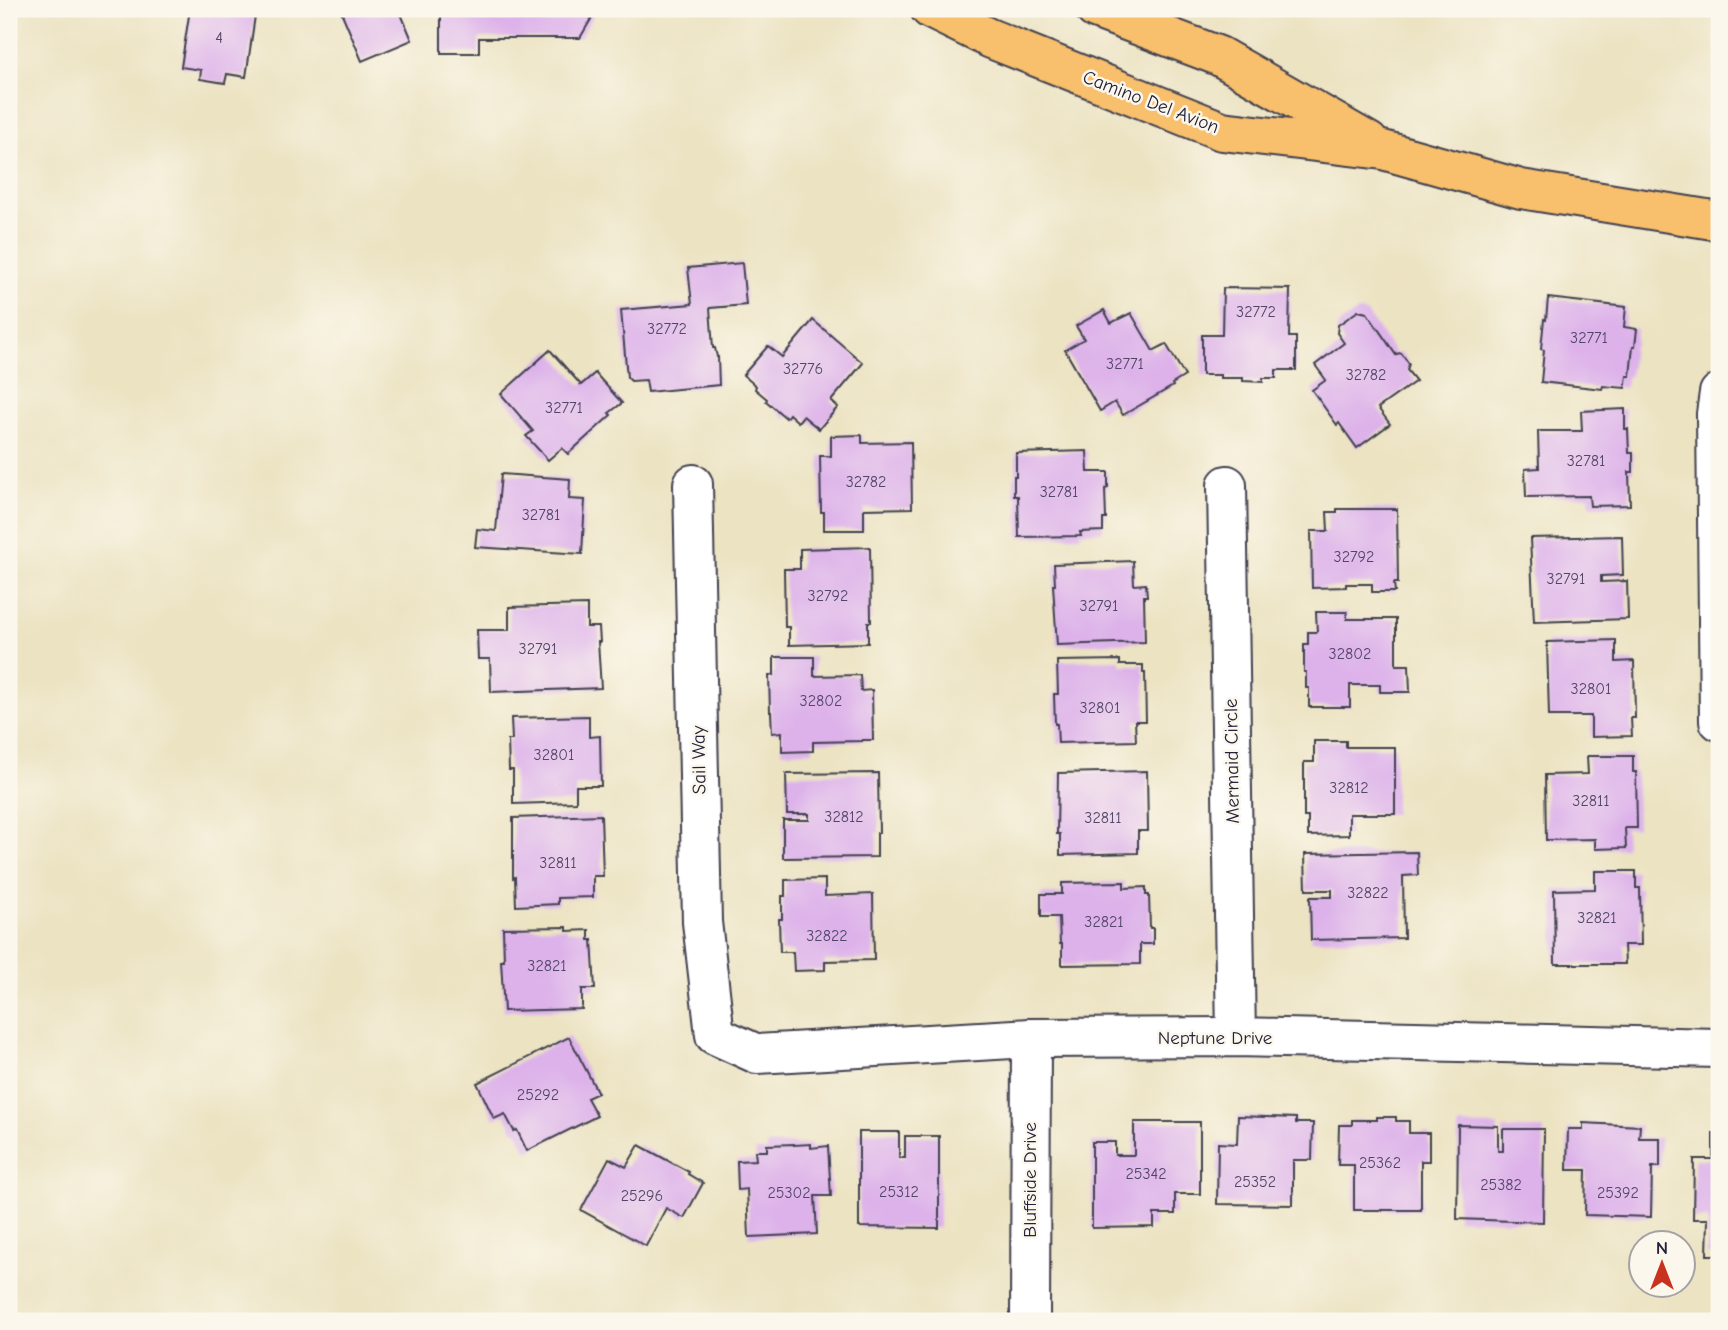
<svg xmlns="http://www.w3.org/2000/svg" width="1728" height="1330" viewBox="0 0 1728 1330" font-family="'Comic Neue',sans-serif">
  <style>
    .building { fill: #ddb2ea }
    .lines { fill: none; stroke-linecap: round; stroke-linejoin: round }
    .minor-casing { stroke: #403f4f; stroke-width: 42 }
    .major-casing { stroke: #403f4f; stroke-width: 42 }
    .minor { stroke: #fff; stroke-width: 38 }
    .major { stroke: #f8bf6c; stroke-width: 38 }
    .labels { text-anchor: middle; dominant-baseline: central; stroke-width: 5; stroke-linejoin: round; paint-order: stroke }
    .number-label { font-size: 16px; fill: #514667 }
    .street-label { font-size: 19px; fill: #22223b; stroke: #fbf7ec }
  </style>
  <rect width="100%" height="100%" fill="#fbf7ec"/>
  <filter id="ink" filterUnits="userSpaceOnUse"><feTurbulence type="fractalNoise" baseFrequency=".0143" numOctaves="2"/><feDisplacementMap in="SourceGraphic" scale="14" xChannelSelector="R" yChannelSelector="G"/><feConvolveMatrix kernelMatrix="1 2 1 2 8 2 1 2 1" color-interpolation-filters="sRGB"/></filter>
  <filter id="wash" filterUnits="userSpaceOnUse"><feTurbulence type="fractalNoise" baseFrequency=".00686" numOctaves="4" result="noise"/><feDisplacementMap in="SourceGraphic" scale="28" xChannelSelector="R" yChannelSelector="G"/><feGaussianBlur stdDeviation="1.57" result="paint"/><feColorMatrix in="noise" values="0 0 0 0 0 0 0 0 0 0 0 0 0 0 0 0 0 1.4 0 .05"/><feComposite in="paint" operator="in"/></filter>
  <g filter="url(#wash)">
    <rect width="100%" height="100%" fill="#ece3c2"/>
    <g id="blocks">
      <g class="building">
        <polygon points="190,9 256,9 246,77 227,74 225,83 200,79 201,70 181,67"/>
        <polygon points="340,9 399,9 412,40 362,61"/>
        <polygon points="441,9 597,9 580,38 479,38 479,53 441,53"/>
        <polygon points="742,263 746,305 710,308 713,348 715,348 717,357 718,357 719,385 648,392 646,380 631,381 627,377 621,310 692,304 688,268"/>
        <polygon points="1223,288 1290,289 1289,337 1296,337 1296,370 1276,370 1276,378 1263,378 1263,382 1243,381 1243,378 1220,378 1220,375 1202,375 1202,335 1222,335"/>
        <polygon points="1548,298 1626,307 1624,327 1637,329 1635,346 1633,346 1630,376 1627,376 1625,388 1603,386 1602,389 1541,382 1544,350 1541,349 1544,319 1546,320"/>
        <polygon points="1104,310 1111,323 1131,313 1153,351 1166,344 1185,376 1172,384 1173,386 1123,415 1115,402 1100,411 1065,350 1084,339 1076,326"/>
        <polygon points="1358,311 1367,313 1396,355 1399,353 1402,354 1409,364 1407,370 1416,381 1378,408 1390,424 1357,448 1339,423 1337,425 1312,390 1326,380 1315,365 1344,343 1337,333 1338,325"/>
        <polygon points="813,320 863,363 831,401 838,407 819,429 803,416 798,422 789,414 786,418 766,401 767,399 755,389 756,386 743,375 768,346 782,357"/>
        <polygon points="550,350 581,385 595,373 622,403 609,413 611,415 568,454 562,448 548,460 526,436 533,431 501,394"/>
        <polygon points="1625,409 1625,429 1628,429 1629,453 1633,453 1633,472 1629,472 1630,505 1590,506 1589,496 1526,497 1525,469 1539,468 1538,431 1582,431 1581,411"/>
        <polygon points="862,435 862,443 911,442 912,508 864,509 864,530 824,530 824,512 821,512 820,456 831,456 831,436"/>
        <polygon points="1087,451 1088,472 1108,472 1108,488 1105,489 1106,519 1103,519 1103,531 1080,532 1081,536 1019,537 1018,496 1014,496 1014,476 1016,476 1016,453"/>
        <polygon points="501,474 570,479 569,499 585,500 582,554 475,547 477,529 496,531"/>
        <polygon points="1337,509 1397,509 1398,583 1394,583 1395,592 1372,592 1372,584 1346,584 1346,587 1312,588 1311,531 1328,531 1327,512 1337,512"/>
        <polygon points="1622,536 1623,575 1601,576 1601,582 1627,581 1628,619 1534,622 1530,538"/>
        <polygon points="870,547 871,622 868,622 868,643 789,645 789,627 785,627 784,569 800,569 800,549"/>
        <polygon points="1133,561 1134,585 1146,584 1147,596 1144,596 1145,642 1057,645 1053,585 1055,585 1054,564"/>
        <polygon points="587,605 587,627 599,627 600,642 598,642 601,688 491,692 490,659 478,659 477,630 509,630 509,607"/>
        <polygon points="1316,612 1347,612 1347,619 1396,619 1396,665 1409,665 1410,692 1380,692 1380,685 1350,685 1350,707 1309,707 1309,688 1306,688 1306,672 1304,672 1304,644 1308,644 1308,632 1317,632"/>
        <polygon points="1616,640 1616,662 1634,661 1635,718 1631,718 1632,736 1591,737 1591,716 1549,716 1547,642"/>
        <polygon points="774,657 814,657 814,676 860,675 861,691 872,690 873,740 862,740 862,741 813,742 813,751 782,752 782,732 772,733 771,712 770,712 769,675 774,675"/>
        <polygon points="1120,660 1120,665 1143,665 1143,673 1145,673 1146,721 1135,721 1136,741 1058,743 1057,724 1055,724 1054,694 1058,694 1057,661"/>
        <polygon points="589,716 589,737 600,736 601,786 576,786 576,802 513,804 513,770 509,770 508,740 512,740 511,718"/>
        <polygon points="1314,741 1346,741 1346,747 1395,747 1395,814 1349,814 1349,835 1308,836 1308,817 1304,817 1304,762 1314,762"/>
        <polygon points="1587,756 1633,756 1633,772 1636,772 1637,828 1625,828 1626,848 1595,849 1595,839 1546,840 1545,775 1588,774"/>
        <polygon points="1147,771 1148,831 1138,831 1138,853 1060,855 1060,834 1057,834 1058,773"/>
        <polygon points="878,773 879,833 877,833 877,857 783,858 783,820 809,820 809,814 787,814 786,774"/>
        <polygon points="601,815 603,876 593,876 593,897 558,898 558,904 516,906 515,877 513,878 513,818"/>
        <polygon points="1417,852 1418,875 1403,876 1404,938 1311,940 1310,897 1332,897 1332,890 1306,890 1305,854"/>
        <polygon points="1595,871 1636,871 1636,888 1640,888 1641,945 1624,945 1625,964 1555,964 1554,890 1595,889"/>
        <polygon points="825,879 825,896 873,894 874,960 825,961 825,970 794,971 793,952 780,952 779,919 782,919 782,896 785,896 785,880"/>
        <polygon points="1124,882 1124,888 1146,887 1146,895 1149,895 1150,928 1153,928 1153,944 1140,944 1140,964 1062,965 1062,944 1060,944 1059,917 1041,917 1041,894 1062,894 1062,883"/>
        <polygon points="567,927 567,931 589,930 589,940 592,940 595,989 582,989 582,1009 504,1011 501,960 504,960 503,928"/>
        <polygon points="569,1037 598,1093 587,1098 597,1116 527,1151 517,1130 514,1131 505,1114 494,1119 477,1083"/>
        <polygon points="1238,1116 1296,1118 1296,1123 1313,1123 1312,1160 1293,1160 1293,1205 1217,1204 1218,1143 1237,1144"/>
        <polygon points="1377,1117 1396,1117 1396,1121 1409,1121 1409,1133 1429,1133 1429,1161 1421,1161 1421,1210 1354,1210 1354,1165 1338,1165 1339,1125 1352,1125 1352,1120 1377,1120"/>
        <polygon points="1134,1122 1200,1122 1200,1194 1175,1194 1175,1214 1154,1214 1154,1227 1092,1228 1092,1142 1115,1142 1115,1155 1134,1155"/>
        <polygon points="1583,1123 1640,1126 1639,1138 1660,1138 1660,1167 1652,1167 1651,1217 1585,1215 1586,1170 1567,1170 1568,1129 1583,1129"/>
        <polygon points="1458,1125 1498,1126 1498,1151 1503,1151 1503,1129 1544,1129 1543,1222 1457,1219"/>
        <polygon points="859,1132 899,1132 899,1158 905,1158 905,1136 939,1136 939,1228 859,1227"/>
        <polygon points="1713,1133 1719,1133 1719,1255 1707,1255 1708,1219 1693,1219 1694,1159 1713,1159"/>
        <polygon points="794,1144 794,1145 811,1144 811,1148 828,1146 831,1196 815,1196 817,1234 749,1237 747,1189 738,1190 737,1161 756,1160 755,1151 767,1151 767,1145"/>
        <polygon points="639,1145 689,1172 688,1174 703,1183 684,1218 666,1208 646,1246 581,1210 609,1158 626,1167"/>
      </g>
    </g>
  </g>
  <g filter="url(#ink)">
    <use href="#blocks" fill-opacity="0" stroke="#403f4f" stroke-width="2"/>
    <g class="lines">
      <defs>
        <g id="minor">
          <polyline points="1719,393 1716,414 1719,721"/>
          <polyline points="693,484 702,922 715,1035 757,1054 1031,1038 1236,1037 1719,1048"/>
          <polyline points="1227,485 1236,1037"/>
          <polyline points="1030,1321 1031,1038"/>
        </g>
        <g id="major">
          <polyline points="930,9 989,38 1222,131 1383,150 1521,189 1719,221"/>
          <polyline points="1095,9 1219,56 1369,142"/>
        </g>
      </defs>
      <use href="#minor" class="minor-casing"/>
      <use href="#major" class="major-casing"/>
      <use href="#minor" class="minor"/>
      <use href="#major" class="major"/>
    </g>
  </g>
  <g class="labels">
    <g class="number-label">
      <text x="219" y="38">4</text>
      <text x="1256" y="312">32772</text>
      <text x="667" y="329">32772</text>
      <text x="1589" y="338">32771</text>
      <text x="1125" y="364">32771</text>
      <text x="803" y="369">32776</text>
      <text x="1366" y="375">32782</text>
      <text x="564" y="408">32771</text>
      <text x="1586" y="461">32781</text>
      <text x="866" y="482">32782</text>
      <text x="1059" y="492">32781</text>
      <text x="541" y="515">32781</text>
      <text x="1354" y="557">32792</text>
      <text x="1566" y="579">32791</text>
      <text x="828" y="596">32792</text>
      <text x="1099" y="606">32791</text>
      <text x="538" y="649">32791</text>
      <text x="1350" y="654">32802</text>
      <text x="1591" y="689">32801</text>
      <text x="821" y="701">32802</text>
      <text x="1100" y="708">32801</text>
      <text x="554" y="755">32801</text>
      <text x="1349" y="788">32812</text>
      <text x="1591" y="801">32811</text>
      <text x="844" y="817">32812</text>
      <text x="1103" y="818">32811</text>
      <text x="558" y="863">32811</text>
      <text x="1368" y="893">32822</text>
      <text x="1597" y="918">32821</text>
      <text x="1104" y="922">32821</text>
      <text x="827" y="936">32822</text>
      <text x="547" y="966">32821</text>
      <text x="538" y="1095">25292</text>
      <text x="1380" y="1163">25362</text>
      <text x="1146" y="1174">25342</text>
      <text x="1255" y="1182">25352</text>
      <text x="1501" y="1185">25382</text>
      <text x="899" y="1192">25312</text>
      <text x="789" y="1193">25302</text>
      <text x="1618" y="1193">25392</text>
      <text x="642" y="1196">25296</text>
    </g>
    <g class="street-label">
      <text transform="translate(1151 102) rotate(21)">Camino Del Avion</text>
      <text transform="translate(699 760) rotate(-91)">Sail Way</text>
      <text transform="translate(1232 761) rotate(-91)">Mermaid Circle</text>
      <text x="1215" y="1038">Neptune Drive</text>
      <text transform="translate(1030 1180) rotate(-90)">Bluffside Drive</text>
    </g>
  </g>
  <rect width="1728" height="1330" fill="none" stroke="#fbf7ec" stroke-width="35"/>
  <g transform="translate(1662 1264)"><circle r="33" fill="#fbf7ec" stroke="#a4a2a5" stroke-width="2"/>
  <path d="M0-5L12 26L0 18L-12 26Z" fill="#c8321e"/>
  <text y="-10" font-size="19" font-weight="bold" text-anchor="middle" fill="#22223b">N</text>
  </g>
</svg>
